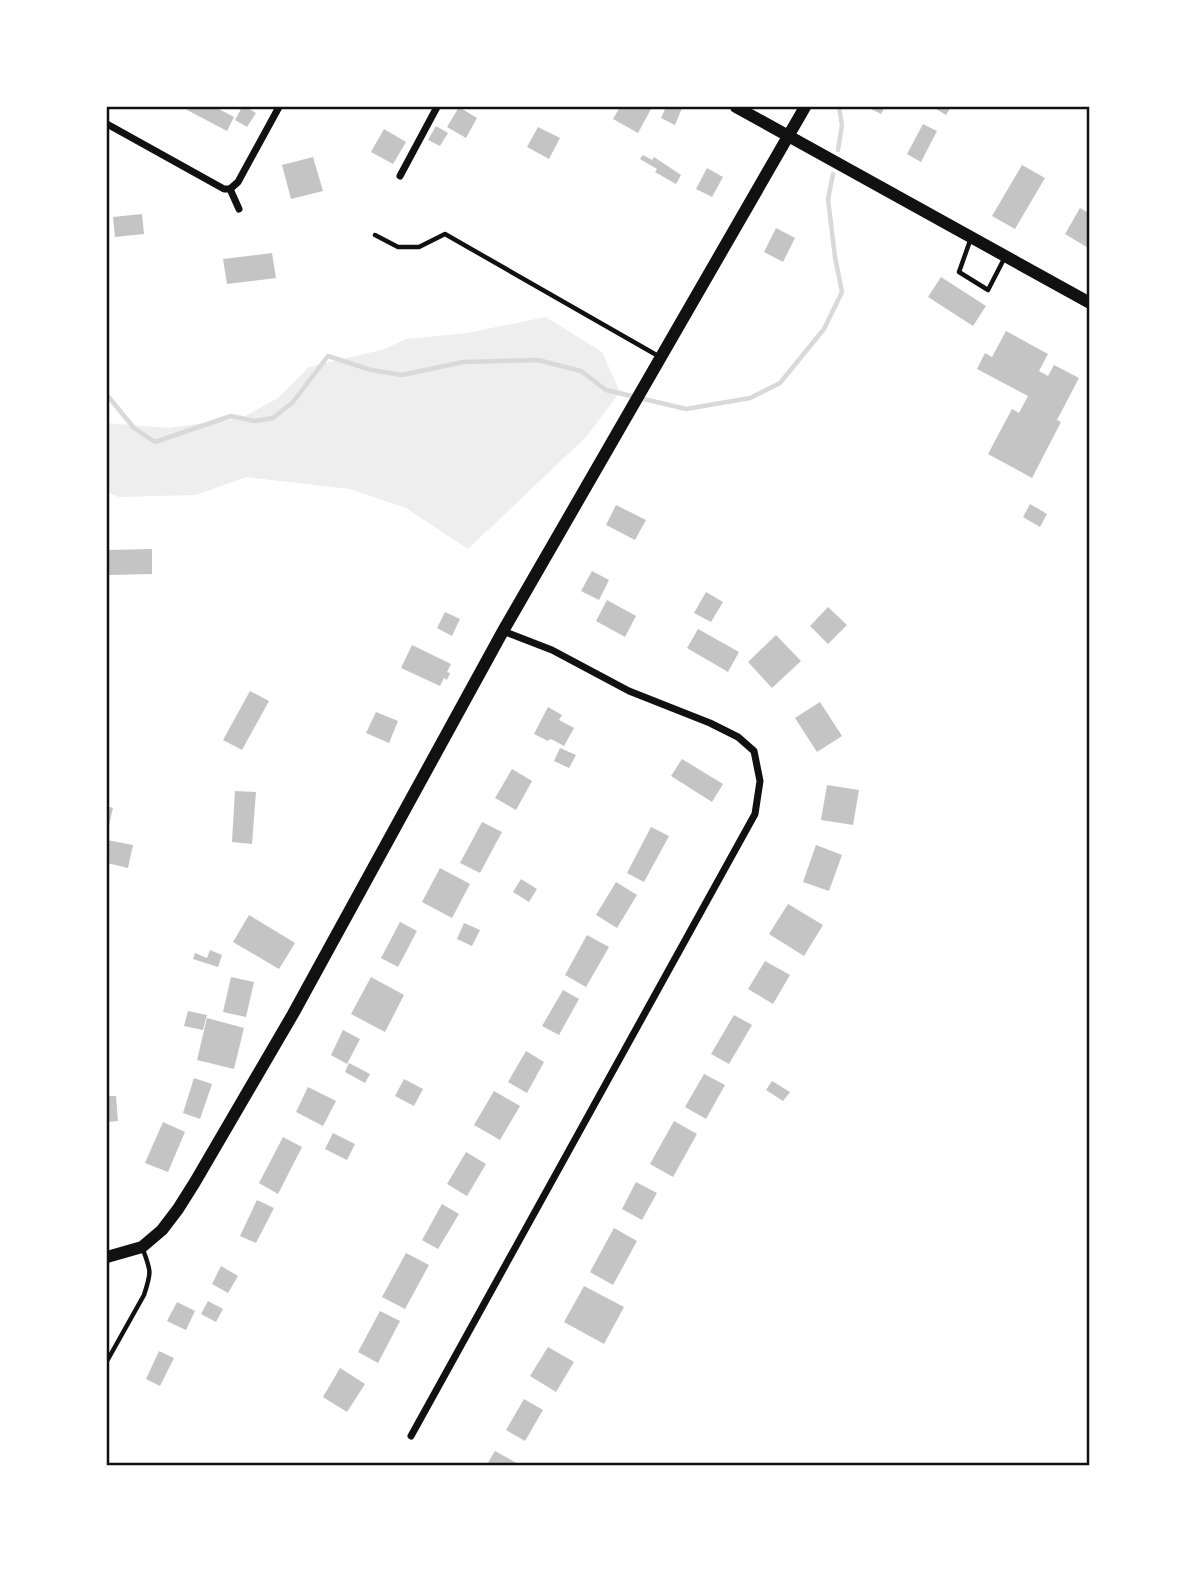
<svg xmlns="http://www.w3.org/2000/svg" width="1197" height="1573" viewBox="0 0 1197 1573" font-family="Rubik,sans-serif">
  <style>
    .green { fill: #eee }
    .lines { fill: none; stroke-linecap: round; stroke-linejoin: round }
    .stream { stroke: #d9d9d9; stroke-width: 4.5 }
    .building { fill: #c4c4c4 }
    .service { stroke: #111; stroke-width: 4.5 }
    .minor { stroke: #111; stroke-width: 7 }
    .secondary { stroke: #111; stroke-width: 12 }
    .neatline { fill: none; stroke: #111; stroke-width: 2.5 }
  </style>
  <rect width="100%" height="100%" fill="#fff"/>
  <polygon class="green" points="546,317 602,352 620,392 586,437 468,549 406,508 350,489 246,477 196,495 119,497 107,492 107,423 168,428 242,418 278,398 309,367 385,349 406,339 467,333"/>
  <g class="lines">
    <g class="stream">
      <polyline points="838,150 842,125 839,107"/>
      <polyline points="107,395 134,428 155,442 231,416 255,421 273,418 293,402 328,356 371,370 402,375 463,362 538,360 581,371 606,390 686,409 750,398 780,383 824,329 842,292 835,257 828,199 833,174"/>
    </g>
  </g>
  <g class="building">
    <polygon points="189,107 215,107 234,117 227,131 187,110"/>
    <polygon points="242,107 246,107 256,113 247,127 235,120"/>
    <polygon points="459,107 477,118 466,138 447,127"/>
    <polygon points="620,107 646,107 651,109 638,133 613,119"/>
    <polygon points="666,107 679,107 682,108 675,125 661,118"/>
    <polygon points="867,107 885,107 881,114"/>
    <polygon points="933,107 951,107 946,115"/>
    <polygon points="923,124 937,131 921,162 907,154"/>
    <polygon points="436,126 448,133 440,146 428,140"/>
    <polygon points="538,127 560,138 549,159 527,147"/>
    <polygon points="384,129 406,142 393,164 371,152"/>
    <polygon points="643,155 652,160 654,157 681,175 676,184 655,172 657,169 640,159"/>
    <polygon points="313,157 323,191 291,199 282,165"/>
    <polygon points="1022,165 1045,178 1015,229 992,216"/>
    <polygon points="707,168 723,177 712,197 696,189"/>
    <polygon points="1080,208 1090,214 1090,249 1065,234"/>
    <polygon points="142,214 144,234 115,237 113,217"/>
    <polygon points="776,228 795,238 783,262 764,252"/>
    <polygon points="272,253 276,278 227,284 223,259"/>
    <polygon points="941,277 986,306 973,326 928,297"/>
    <polygon points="1006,331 1048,354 1039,371 1048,376 1054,365 1079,378 1057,420 1061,422 1032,478 988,454 1012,409 1019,413 1028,396 977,369 985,353 992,357"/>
    <polygon points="1030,504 1047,514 1040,527 1023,517"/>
    <polygon points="616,505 646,520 635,540 606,525"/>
    <polygon points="152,549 152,574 109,575 109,550"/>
    <polygon points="592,571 609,580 599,600 581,591"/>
    <polygon points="706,592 723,602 711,622 694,613"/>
    <polygon points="607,600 636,616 625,637 596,621"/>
    <polygon points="828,607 847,625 828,644 810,626"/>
    <polygon points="445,612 460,619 452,636 437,628"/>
    <polygon points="698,629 739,652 728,672 687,648"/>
    <polygon points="776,635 801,661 772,688 748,662"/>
    <polygon points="412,645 451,664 447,672 450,673 447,680 444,678 440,686 401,668"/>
    <polygon points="250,691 269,701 242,750 223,740"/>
    <polygon points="820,702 842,736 817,752 795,718"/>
    <polygon points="548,707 562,715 559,720 574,728 564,746 553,740 550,739 548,741 534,734"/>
    <polygon points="376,712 398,721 389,743 366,733"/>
    <polygon points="560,748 576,755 569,768 554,761"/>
    <polygon points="682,759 723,784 712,802 671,776"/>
    <polygon points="512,769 532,781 516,810 495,798"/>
    <polygon points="827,785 859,790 853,825 821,820"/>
    <polygon points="235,791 256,792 252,844 232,842"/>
    <polygon points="107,806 113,808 109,825 107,824"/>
    <polygon points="482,822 502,832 480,873 460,863"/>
    <polygon points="651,827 669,836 644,882 627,873"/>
    <polygon points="107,840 133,845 128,868 107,863"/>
    <polygon points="816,845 842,855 829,891 803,882"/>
    <polygon points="440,868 470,884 452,918 422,902"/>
    <polygon points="521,879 537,889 529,902 513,892"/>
    <polygon points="616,882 637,895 617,928 596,915"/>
    <polygon points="788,904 823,925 804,956 769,934"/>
    <polygon points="249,915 295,943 279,969 233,942"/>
    <polygon points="400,922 417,931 398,967 381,958"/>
    <polygon points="464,923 480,930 472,946 457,939"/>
    <polygon points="587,935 609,947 586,987 565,975"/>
    <polygon points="210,950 222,955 218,967 193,959 195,953 207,958"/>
    <polygon points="765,961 790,975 773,1004 748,989"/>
    <polygon points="231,977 254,982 246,1017 223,1012"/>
    <polygon points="371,977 404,995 385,1032 351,1014"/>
    <polygon points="563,990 579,999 559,1035 542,1026"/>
    <polygon points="188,1011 207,1015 203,1030 184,1026"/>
    <polygon points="734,1015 752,1025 729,1064 711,1054"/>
    <polygon points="207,1018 244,1028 234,1069 197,1060"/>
    <polygon points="343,1030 360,1039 347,1064 331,1055"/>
    <polygon points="526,1051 544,1062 527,1093 508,1082"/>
    <polygon points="349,1063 370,1074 365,1083 345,1072"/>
    <polygon points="704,1074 725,1085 706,1119 685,1107"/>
    <polygon points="194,1078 212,1084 200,1119 183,1113"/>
    <polygon points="404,1079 423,1089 414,1106 395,1096"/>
    <polygon points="772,1081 790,1092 783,1101 766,1090"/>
    <polygon points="308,1087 336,1101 323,1126 296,1112"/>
    <polygon points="494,1091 520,1106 500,1140 474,1125"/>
    <polygon points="107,1096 116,1096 118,1121 107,1122"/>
    <polygon points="674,1121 697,1134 673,1177 650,1164"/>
    <polygon points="163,1122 185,1132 168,1172 145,1163"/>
    <polygon points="333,1133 355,1144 347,1160 325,1149"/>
    <polygon points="283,1137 302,1147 278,1194 259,1183"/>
    <polygon points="466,1152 486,1164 467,1196 447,1184"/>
    <polygon points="636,1182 657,1193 642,1220 622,1209"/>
    <polygon points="257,1200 274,1208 256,1243 240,1236"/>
    <polygon points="442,1204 459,1214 438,1249 422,1240"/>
    <polygon points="614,1228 637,1241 613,1285 590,1272"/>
    <polygon points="406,1253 429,1265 405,1309 382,1297"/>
    <polygon points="221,1266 238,1276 228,1293 212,1284"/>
    <polygon points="584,1286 624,1307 604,1344 564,1322"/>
    <polygon points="208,1301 223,1309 216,1322 201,1314"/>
    <polygon points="177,1302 195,1311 186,1330 167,1321"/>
    <polygon points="380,1311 400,1321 378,1363 358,1352"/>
    <polygon points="548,1347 574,1362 556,1392 530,1376"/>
    <polygon points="159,1351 174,1358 160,1386 146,1379"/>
    <polygon points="340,1368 365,1384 347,1412 323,1397"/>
    <polygon points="524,1399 543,1410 525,1441 506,1430"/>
    <polygon points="495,1451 522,1466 486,1466"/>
  </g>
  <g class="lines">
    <g class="service">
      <polyline points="375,235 398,247 419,247 445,234 660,357"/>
      <polyline points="971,238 959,272 988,290 1005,257"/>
      <path d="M107,1361L144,1295C152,1271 151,1271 142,1247"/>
    </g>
    <g class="minor">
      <polyline points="107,124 224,189 230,189"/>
      <polyline points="400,176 437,107"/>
      <polyline points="230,189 238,182 279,107"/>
      <polyline points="230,189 239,209"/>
      <polyline points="411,1436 755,814 760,781 754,751 738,737 710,723 629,691 552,650 503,631"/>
    </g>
    <g class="secondary">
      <polyline points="736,107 1090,303"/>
      <polyline points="107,1257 142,1247 162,1230 178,1209 195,1182 293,1014 503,631 805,107"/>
    </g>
  </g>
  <rect width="1197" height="1573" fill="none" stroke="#ffffff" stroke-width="217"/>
  <rect x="108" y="108" width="980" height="1356" class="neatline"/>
</svg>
